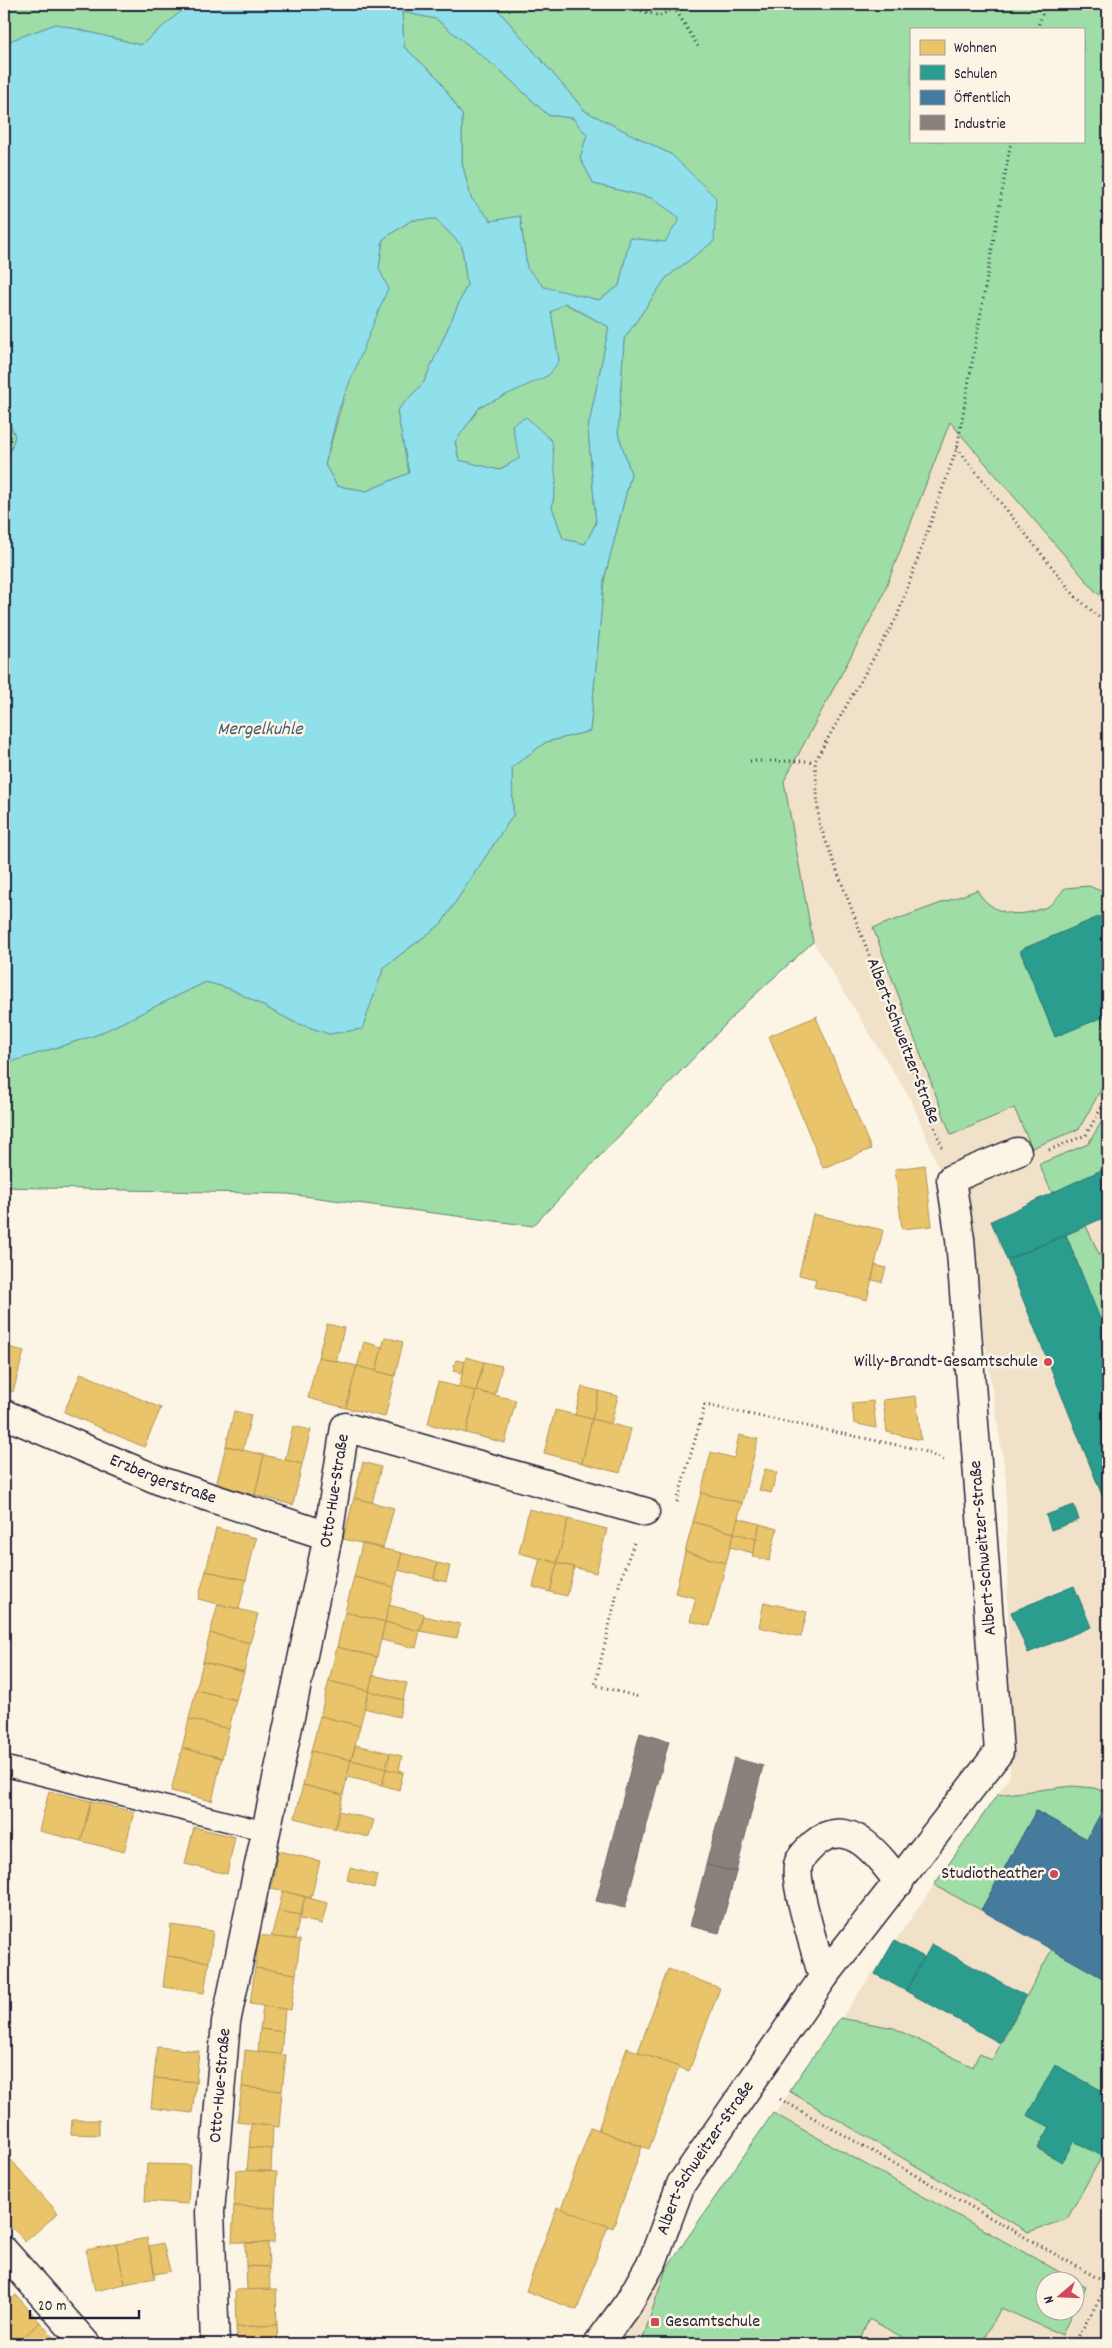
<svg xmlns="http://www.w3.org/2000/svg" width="1112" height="2348" viewBox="0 0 1112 2348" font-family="Dekko,sans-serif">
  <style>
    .built { fill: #f1e1c9; fill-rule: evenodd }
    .green { fill: #9edda5; stroke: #608070; fill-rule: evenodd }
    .water { fill: #90e0ec; stroke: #6494a5; fill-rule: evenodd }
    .homes { fill: #e9c46a; stroke: #ad935c }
    .schools { fill: #2a9d8f; stroke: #287876 }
    .public { fill: #457b9d; stroke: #3a6080 }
    .industry { fill: #8a817c; stroke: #6b6468 }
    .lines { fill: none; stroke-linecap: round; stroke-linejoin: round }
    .lane-casing { stroke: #22223b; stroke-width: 22 }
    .street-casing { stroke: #22223b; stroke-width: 31 }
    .path { stroke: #22223b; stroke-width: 3; stroke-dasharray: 1 4; stroke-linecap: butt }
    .lane { stroke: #fcf5e5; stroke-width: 19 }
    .street { stroke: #fcf5e5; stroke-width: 28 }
    .poi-dot { fill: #d1495b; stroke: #fcf5e5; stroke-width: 2 }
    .labels { text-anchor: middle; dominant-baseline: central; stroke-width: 5; stroke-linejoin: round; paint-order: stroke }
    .street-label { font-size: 18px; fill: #22223b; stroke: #fcf5e5 }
    .poi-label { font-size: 18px; fill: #22223b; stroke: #fcf5e5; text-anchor: end }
    .water-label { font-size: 19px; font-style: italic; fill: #435b70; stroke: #fcf5e5 }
  </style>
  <rect width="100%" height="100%" fill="#fcf5e5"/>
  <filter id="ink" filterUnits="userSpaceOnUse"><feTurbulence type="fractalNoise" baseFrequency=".02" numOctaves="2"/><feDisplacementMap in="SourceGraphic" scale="10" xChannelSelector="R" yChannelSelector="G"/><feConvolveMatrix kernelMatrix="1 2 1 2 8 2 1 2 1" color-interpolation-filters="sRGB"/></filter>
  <g filter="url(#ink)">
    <path class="built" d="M950,422L1096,592L1108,601V2344H609L640,2307L1010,1776L1006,1478L970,1247L912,1102L813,942L784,781L881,600ZM1044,2280H1074V2310H1044Z"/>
    <g class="green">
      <polygon points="4,4 190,4 141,45 56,24 4,43"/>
      <path d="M489,4H1108V601L1096,592L950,422L881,600L784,781L813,942L746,1003L533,1226L288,1194L4,1187V1064L96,1035L206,982L231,989L294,1022L329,1034L361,1029L384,967L441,924L513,815L512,767L546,742L590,731L604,580L631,474L618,433L624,339L666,278L714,241L672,155L585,111L499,11ZM911,29H1083V141H911Z"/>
      <polygon points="402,12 436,19 503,73 548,115 573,118 587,135 580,158 594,184 652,198 681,218 665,242 630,238 619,286 599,300 544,288 527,268 520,216 491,221 471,198 462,163 462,115 438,78 404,47"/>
      <polygon points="436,219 462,246 467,285 424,382 397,411 409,473 367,491 337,486 325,465 379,268 383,239 412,220"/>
      <polygon points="564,303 609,327 588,429 596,523 585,544 563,539 552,507 556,482 512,425 521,458 498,470 459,460 455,441 480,407 510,392 559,361 551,312"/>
      <polygon points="4,409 15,436 4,473"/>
      <path d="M1089,886L1108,894V926L1103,916L1020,951L1055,1036L1108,1015V1077L1079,1129L1032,1148L1014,1108L951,1135L873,928L977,890C989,911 1011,918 1034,911C1039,909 1045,908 1049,906C1055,901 1060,894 1065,888Z"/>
      <polygon points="1108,1111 1108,1167 1052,1193 1039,1164 1088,1144"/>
      <polygon points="1086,1226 1104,1264 1108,1264 1108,1339 1066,1235"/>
      <polygon points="1072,1786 1094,1788 1108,1793 1108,1810 1104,1808 1087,1839 1036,1811 981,1910 934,1885 997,1795"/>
      <polygon points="1052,1949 1108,1981 1108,2003 1102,2014 1108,2017 1108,2094 1055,2065 1028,2115 1050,2127 1038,2149 1062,2162 1074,2141 1102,2156 1067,2219 1028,2232 789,2091 840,2018 894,2028 973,2067 979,2054 992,2060"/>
      <polygon points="773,2113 1074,2280 1044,2280 1044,2310 1073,2311 1062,2335 1001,2308 981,2344 915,2344 869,2319 858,2344 707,2344 704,2343 702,2344 641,2344 666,2269"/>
      <polygon points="1074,2281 1085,2286 1075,2308 1074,2308"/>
    </g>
    <path class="water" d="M190,4H489L499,11L585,111L672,155L716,198L714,241L666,278L624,339L618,433L631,474L604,580L590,731L546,742L512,767L513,815L441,924L384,967L362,1029L329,1034L294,1022L231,989L206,982L96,1035L4,1064V473L15,436L4,409V43L56,24L141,45ZM402,12L436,19L503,73L548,115L573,118L587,135L580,158L594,184L652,198L680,218L665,242L630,238L619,286L599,300L544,287L527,268L520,216L491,221L471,198L462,163V115L438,78L404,47ZM436,219L462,246L467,285L424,382L397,411L409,473L367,491L337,486L325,465L338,411L388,288L379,268L383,239L412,220ZM565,303L609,327L588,429L596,523L585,544L563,539L552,507L556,482L552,441L526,417L512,425L520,458L499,470L459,460L455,442L480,407L549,375L559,361L551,312Z"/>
    <g class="homes">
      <polygon points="818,1016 816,1017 871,1149 823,1168 769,1036"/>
      <polygon points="925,1165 932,1226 902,1229 895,1169"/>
      <polygon points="813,1214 883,1230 867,1300 814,1287 816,1279 799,1275"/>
      <polygon points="875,1265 886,1268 882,1282 872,1280"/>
      <polygon points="327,1324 344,1328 336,1362 318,1357"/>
      <polygon points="385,1337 403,1342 395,1376 376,1371"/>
      <polygon points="364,1342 382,1347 376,1371 357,1367"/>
      <polygon points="4,1346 24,1351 13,1392 4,1389"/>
      <polygon points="318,1357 357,1366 346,1408 308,1398"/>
      <polygon points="466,1357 484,1362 476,1391 459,1387"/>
      <polygon points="456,1360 465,1362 462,1373 453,1371"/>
      <polygon points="484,1362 502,1366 495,1395 476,1391"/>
      <polygon points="357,1366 395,1376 385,1417 346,1408"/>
      <polygon points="81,1373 161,1408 144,1447 64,1412"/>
      <polygon points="438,1382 476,1391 466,1433 428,1424"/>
      <polygon points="582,1387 599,1391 592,1419 575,1415"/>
      <polygon points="476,1391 516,1400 505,1443 466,1433"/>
      <polygon points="599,1391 618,1396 611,1424 592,1419"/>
      <polygon points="916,1396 921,1440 887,1432 883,1400"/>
      <polygon points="873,1401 876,1428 854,1423 852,1403"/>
      <polygon points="555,1410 592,1419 582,1463 544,1453"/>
      <polygon points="234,1411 251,1415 243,1450 226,1446"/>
      <polygon points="592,1419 631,1429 620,1473 582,1463"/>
      <polygon points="293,1426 311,1430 302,1464 285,1460"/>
      <polygon points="739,1435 758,1439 742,1503 701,1493 711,1452 734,1458"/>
      <polygon points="226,1446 264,1455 255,1495 216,1486"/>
      <polygon points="264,1455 302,1464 293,1505 255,1495"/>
      <polygon points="363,1462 381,1467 372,1503 354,1498"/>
      <polygon points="765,1469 777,1472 771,1493 759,1490"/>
      <polygon points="701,1493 742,1503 734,1533 693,1522"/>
      <polygon points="354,1498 394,1508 383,1548 343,1539"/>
      <polygon points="529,1509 568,1519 557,1563 519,1553"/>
      <polygon points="738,1518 760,1524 756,1539 734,1533"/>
      <polygon points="568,1519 607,1529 596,1573 557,1563"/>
      <polygon points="693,1522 734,1533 726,1563 685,1552"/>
      <polygon points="760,1524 777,1529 769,1561 752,1556"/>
      <polygon points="216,1528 256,1538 246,1580 206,1571"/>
      <polygon points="734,1533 756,1539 753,1553 730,1547"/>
      <polygon points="362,1544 402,1553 394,1587 354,1577"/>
      <polygon points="685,1552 726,1563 710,1626 690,1621 696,1598 675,1593"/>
      <polygon points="402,1553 437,1563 434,1579 398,1570"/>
      <polygon points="540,1558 557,1563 550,1592 533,1587"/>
      <polygon points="437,1563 450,1566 446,1582 434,1579"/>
      <polygon points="557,1563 574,1567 567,1596 550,1592"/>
      <polygon points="206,1571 246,1580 239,1609 198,1599"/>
      <polygon points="354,1577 394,1587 385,1622 345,1612"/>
      <polygon points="764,1602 807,1612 801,1637 759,1627"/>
      <polygon points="218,1604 258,1614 250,1643 210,1633"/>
      <polygon points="389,1605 424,1614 420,1631 385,1622"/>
      <polygon points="345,1612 385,1622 377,1657 337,1647"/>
      <polygon points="424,1616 460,1624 457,1638 420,1631"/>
      <polygon points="385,1622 420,1631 416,1648 381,1640"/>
      <polygon points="210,1633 250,1643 244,1672 203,1662"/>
      <polygon points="337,1647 377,1657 369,1691 329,1681"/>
      <polygon points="203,1662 244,1672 236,1700 196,1690"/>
      <polygon points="373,1675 407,1683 403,1700 369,1691"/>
      <polygon points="329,1681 369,1691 360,1726 320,1716"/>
      <polygon points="196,1690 236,1700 229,1729 189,1719"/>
      <polygon points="369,1691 403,1700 399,1717 364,1708"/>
      <polygon points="320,1716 360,1726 351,1760 311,1751"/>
      <polygon points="189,1719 229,1729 222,1758 182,1748"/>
      <polygon points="356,1745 390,1753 386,1769 351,1760"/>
      <polygon points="182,1748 222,1758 212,1801 171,1791"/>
      <polygon points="311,1751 351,1760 343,1795 303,1785"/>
      <polygon points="390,1753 402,1756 399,1770 403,1771 403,1773 386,1769"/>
      <polygon points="351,1760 386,1769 382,1785 347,1777"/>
      <polygon points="386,1769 403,1773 399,1790 382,1785"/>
      <polygon points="303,1785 343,1795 335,1829 295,1818"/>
      <polygon points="49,1791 91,1801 81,1841 39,1831"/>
      <polygon points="91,1801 134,1812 124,1852 81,1841"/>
      <polygon points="339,1811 374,1820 369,1837 335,1829"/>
      <polygon points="194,1827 235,1837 227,1874 185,1864"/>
      <polygon points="278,1851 320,1861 311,1898 271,1888"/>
      <polygon points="350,1868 377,1875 374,1888 347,1880"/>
      <polygon points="283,1891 305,1897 300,1915 278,1911"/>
      <polygon points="305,1897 327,1903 322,1924 300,1919"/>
      <polygon points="278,1911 300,1915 295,1939 271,1937"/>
      <polygon points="171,1925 213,1931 209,1962 167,1956"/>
      <polygon points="259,1935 300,1940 296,1974 255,1968"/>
      <polygon points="167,1956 209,1962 204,1993 163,1987"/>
      <polygon points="255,1968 296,1974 291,2010 250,2004"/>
      <polygon points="668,1969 720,1988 689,2071 638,2052"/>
      <polygon points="263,2006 285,2009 283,2032 260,2029"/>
      <polygon points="260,2029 283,2032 281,2055 258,2052"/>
      <polygon points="157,2047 199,2051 196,2082 154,2078"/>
      <polygon points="627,2048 679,2067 649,2149 598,2130"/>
      <polygon points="245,2050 286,2055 282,2091 242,2087"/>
      <polygon points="154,2078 196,2082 192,2113 151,2108"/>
      <polygon points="242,2087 282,2091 279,2127 237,2122"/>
      <polygon points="72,2120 99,2120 99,2135 71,2134"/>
      <polygon points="251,2124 273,2126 272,2149 249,2147"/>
      <polygon points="591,2127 642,2147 613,2228 561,2209"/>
      <polygon points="249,2147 272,2149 271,2171 247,2171"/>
      <polygon points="4,2152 58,2213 25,2242 4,2218"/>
      <polygon points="147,2164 190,2165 188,2204 145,2201"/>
      <polygon points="236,2170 277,2172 275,2208 234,2206"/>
      <polygon points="234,2206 275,2208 274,2243 232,2242"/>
      <polygon points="557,2207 608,2226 577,2310 526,2291"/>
      <polygon points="147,2238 155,2278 125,2284 116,2244"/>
      <polygon points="163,2243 170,2271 155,2274 149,2246"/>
      <polygon points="245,2243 268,2243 269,2267 246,2266"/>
      <polygon points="116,2244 125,2284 95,2291 86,2250"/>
      <polygon points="246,2266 269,2267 270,2289 247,2290"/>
      <polygon points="276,2289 277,2325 236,2327 235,2290"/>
      <polygon points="4,2291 11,2299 4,2306"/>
      <polygon points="16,2295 40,2322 16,2344 4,2344 4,2306"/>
      <polygon points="40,2322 60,2344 16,2344"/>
      <polygon points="277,2325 278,2344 237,2344 236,2327"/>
    </g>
    <g class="schools">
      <polygon points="1103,915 1108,926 1108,1015 1055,1037 1020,950"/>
      <polygon points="1108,1167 1108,1216 1007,1260 991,1221"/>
      <polygon points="1066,1235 1108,1339 1108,1510 1007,1260"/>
      <polygon points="1074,1505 1079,1520 1051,1530 1046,1515"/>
      <polygon points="1074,1586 1091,1627 1028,1653 1011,1612"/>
      <polygon points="894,1941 924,1957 906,1991 875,1974"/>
      <polygon points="932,1944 1026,1996 1000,2043 906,1991"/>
      <polygon points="1055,2065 1108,2094 1108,2159 1074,2141 1062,2162 1038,2148 1050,2127 1027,2115"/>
    </g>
    <polygon class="public" points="1104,1807 1108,1810 1108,1981 981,1910 1036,1811 1087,1839"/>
    <g class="industry">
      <polygon points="640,1733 669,1741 625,1908 596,1901"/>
      <polygon points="734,1758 763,1766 736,1872 706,1865"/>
      <polygon points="706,1865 736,1872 719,1933 690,1926"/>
    </g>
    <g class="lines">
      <defs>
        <polyline id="lane" points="4,1766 265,1831"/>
        <g id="street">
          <path id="s1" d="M4,1414L163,1482L328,1536"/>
          <path d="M823,1978C817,1953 794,1887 798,1865C800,1857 808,1850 814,1844C849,1813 881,1858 899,1883"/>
          <polyline points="4,2251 86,2344"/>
          <path id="s2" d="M215,2344L210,2212L226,2022L328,1536L345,1427L645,1512"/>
          <path id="s3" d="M598,2344L629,2302L653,2260L681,2184L823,1978L999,1752L960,1239L951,1179L1017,1152"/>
        </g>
      </defs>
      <use href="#lane" class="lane-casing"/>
      <use href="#street" class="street-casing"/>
      <g class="path">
        <polyline points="617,4 660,16 680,4"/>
        <polyline points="674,7 699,48"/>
        <polyline points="1037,29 1046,4"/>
        <polyline points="957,448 1075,596 1108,625"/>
        <polyline points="750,761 815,761"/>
        <polyline points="942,1147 819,823 815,761 897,617 957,448 1011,141"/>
        <polyline points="1049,1150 1086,1135 1108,1096"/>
        <polyline points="677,1502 705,1405 921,1450 943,1460"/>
        <polyline points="634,1543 620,1581 595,1685 639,1697"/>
        <polyline points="780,2099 1108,2284 1074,2344"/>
      </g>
      <use href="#lane" class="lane"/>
      <use href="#street" class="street"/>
    </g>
  </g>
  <g class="poi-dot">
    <circle cx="1048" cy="1362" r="5"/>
    <circle cx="1054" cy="1874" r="5"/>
    <rect x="650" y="2317" width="10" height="10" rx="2.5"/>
  </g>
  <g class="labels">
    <g class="street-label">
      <text transform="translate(902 1041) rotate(69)">Albert-Schweitzer-Straße</text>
      <text stroke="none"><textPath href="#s1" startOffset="172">Erzbergerstraße</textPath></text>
      <text stroke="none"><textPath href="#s2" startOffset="865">Otto-Hue-Straße</textPath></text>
      <text transform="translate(984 1548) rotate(-95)">Albert-Schweitzer-Straße</text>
      <text stroke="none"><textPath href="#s2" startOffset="259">Otto-Hue-Straße</textPath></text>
      <text stroke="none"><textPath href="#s3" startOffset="216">Albert-Schweitzer-Straße</textPath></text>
    </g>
    <g class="poi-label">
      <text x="1038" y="1362">Willy-Brandt-Gesamtschule</text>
      <text x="1044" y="1874">Studiotheather</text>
      <text x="665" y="2322" text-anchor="start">Gesamtschule</text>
    </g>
    <g class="water-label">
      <text x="260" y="730">Mergelkuhle</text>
    </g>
  </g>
  <rect width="1112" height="2348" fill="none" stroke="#fcf5e5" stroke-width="20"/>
  <rect x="10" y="10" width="1092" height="2328" fill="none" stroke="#22223b" stroke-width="2" filter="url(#ink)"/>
  <rect x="910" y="28" width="175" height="115" fill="#fcf5e5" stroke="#a5a1a1"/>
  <rect x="920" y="40" width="25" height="15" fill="#e9c46a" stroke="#a5a1a1"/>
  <text x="954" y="52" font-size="15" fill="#22223b">Wohnen</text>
  <rect x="920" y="65" width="25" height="15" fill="#2a9d8f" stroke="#a5a1a1"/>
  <text x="954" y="78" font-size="15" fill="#22223b">Schulen</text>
  <rect x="920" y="90" width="25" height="15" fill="#457b9d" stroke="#a5a1a1"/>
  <text x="954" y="102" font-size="15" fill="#22223b">Öffentlich</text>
  <rect x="920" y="115" width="25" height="15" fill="#8a817c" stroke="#a5a1a1"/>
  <text x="954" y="128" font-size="15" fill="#22223b">Industrie</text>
  <g transform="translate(1060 2296) rotate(251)"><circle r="24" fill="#fcf5e5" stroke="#a5a1a1"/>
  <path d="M0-4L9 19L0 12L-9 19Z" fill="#d1495b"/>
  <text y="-8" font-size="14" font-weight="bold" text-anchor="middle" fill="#22223b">N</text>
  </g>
  <path d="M30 2310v8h109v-8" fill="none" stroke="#22223b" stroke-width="2.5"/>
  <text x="38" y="2310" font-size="15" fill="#22223b" stroke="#fcf5e5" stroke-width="4" paint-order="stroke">20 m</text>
</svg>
